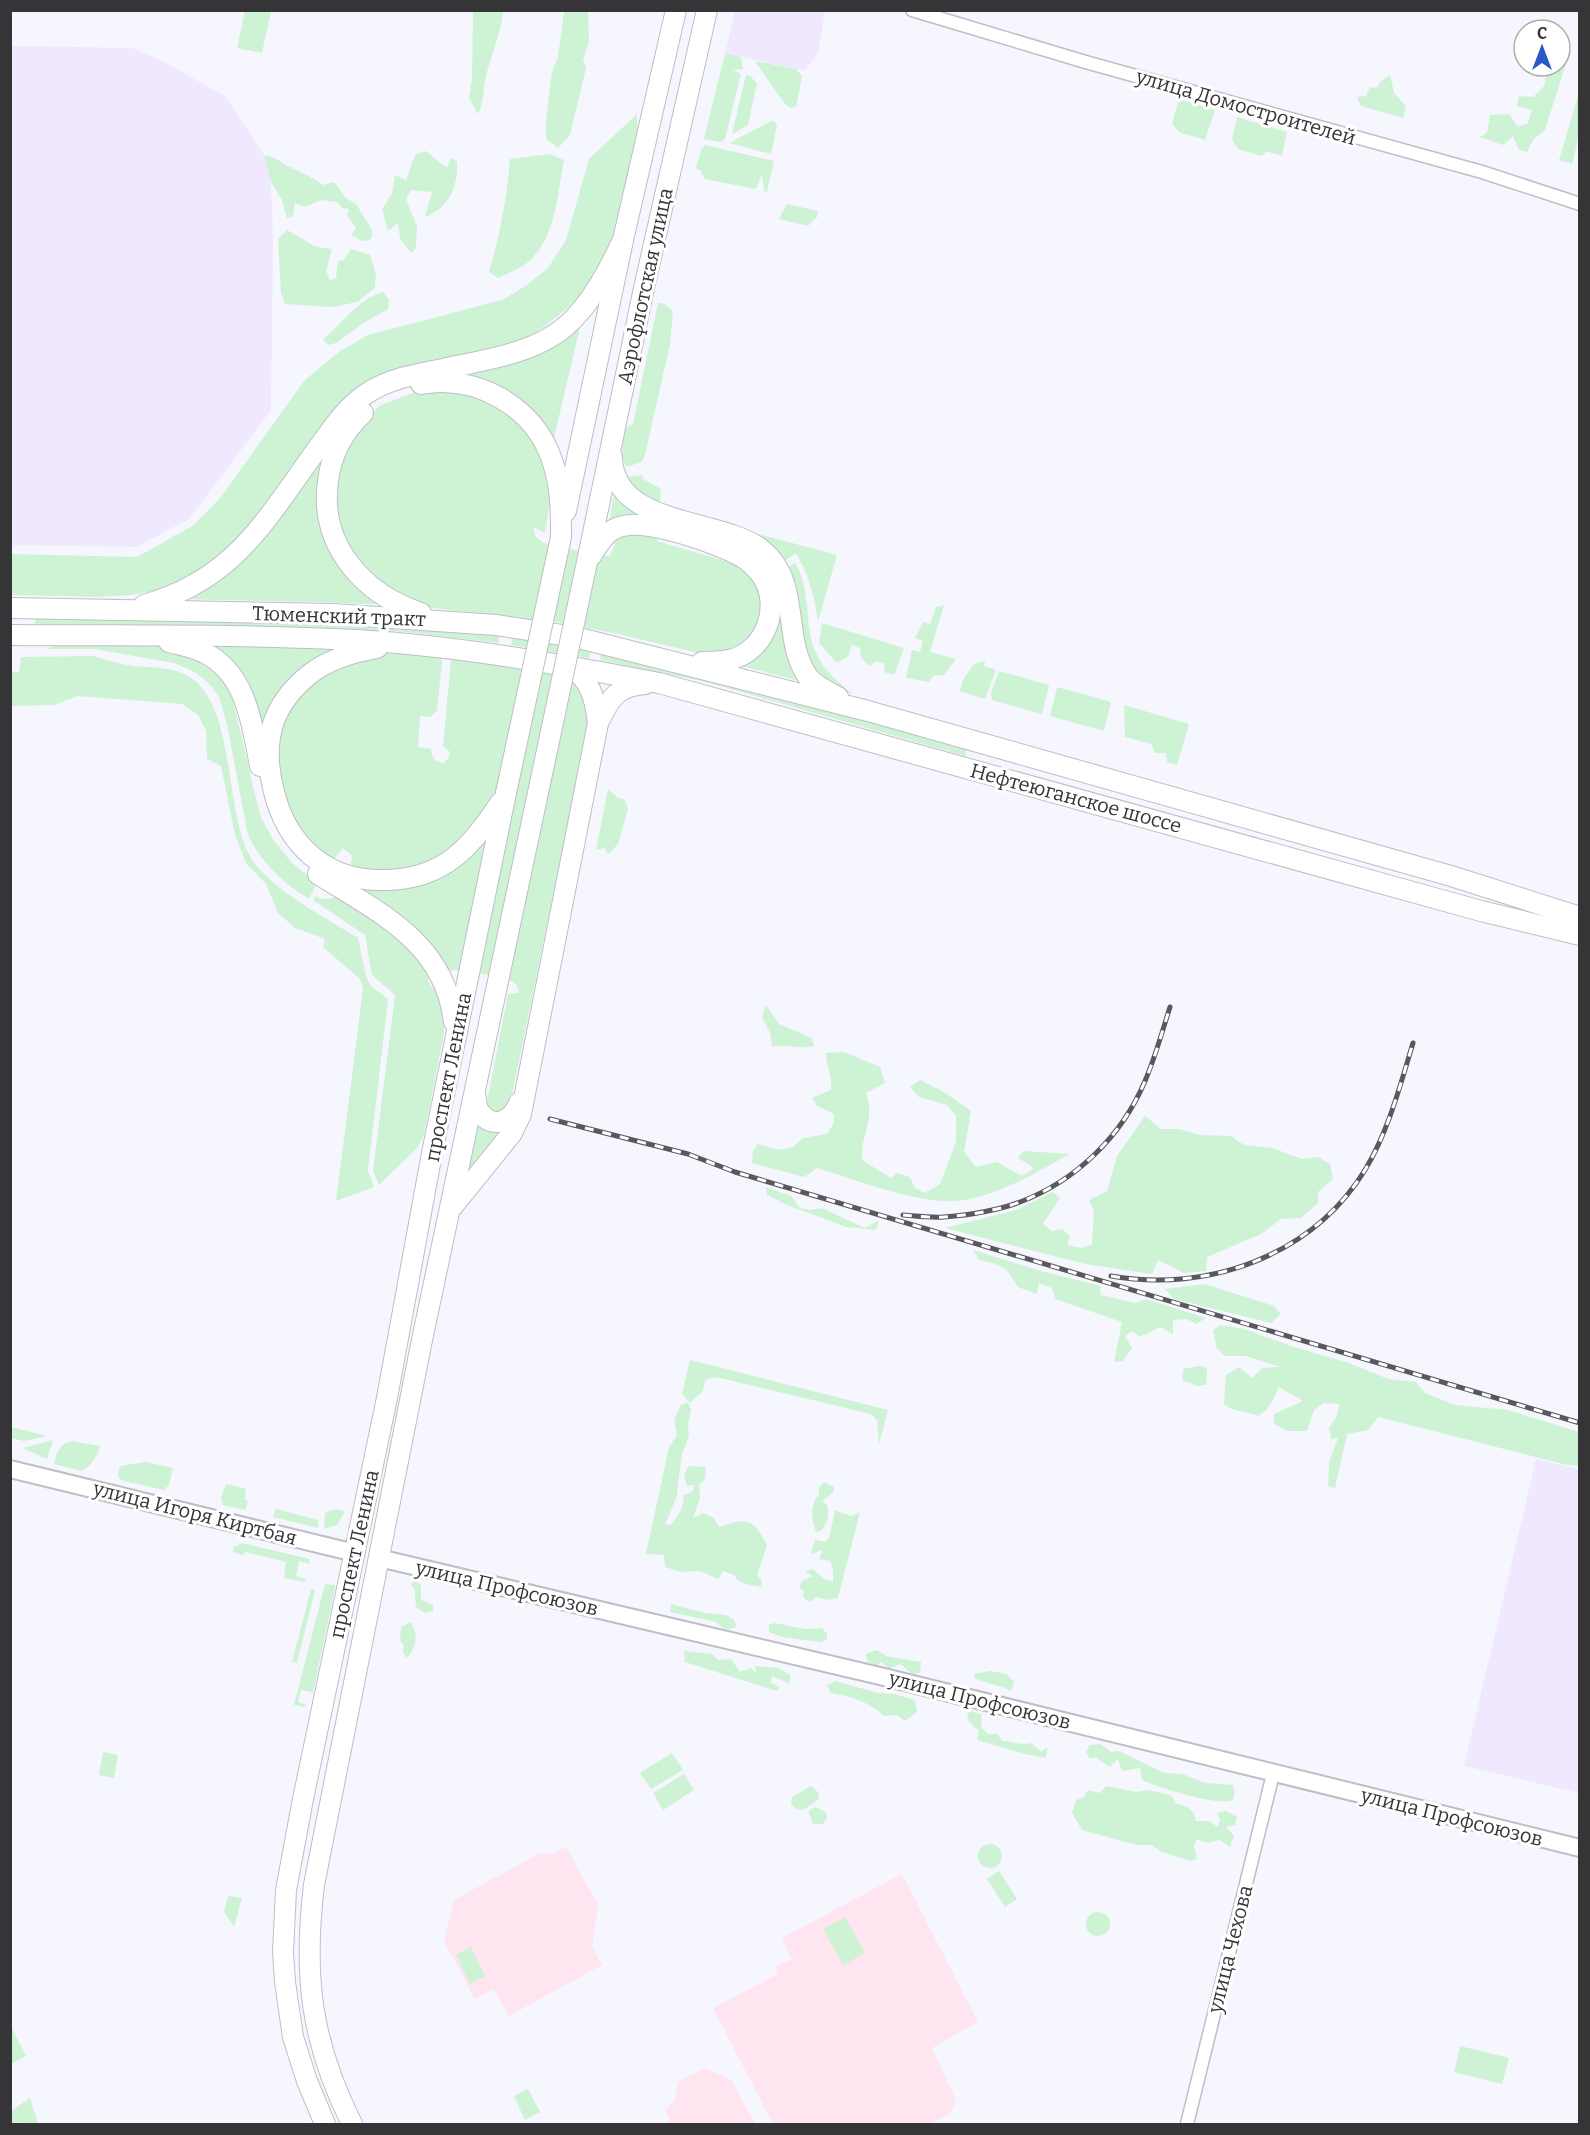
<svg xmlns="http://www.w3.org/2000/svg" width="1590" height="2135" viewBox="0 0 1590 2135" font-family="Bitter,serif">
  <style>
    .commercial { fill: #f0e8fe }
    .education { fill: #fee5ef }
    .green { fill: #cdf3d4 }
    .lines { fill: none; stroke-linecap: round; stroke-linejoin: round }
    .street-casing { stroke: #bebfc6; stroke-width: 15 }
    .secondary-casing { stroke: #bebfc6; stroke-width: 20 }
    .primary-casing { stroke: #bebfc6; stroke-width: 22 }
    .street { stroke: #fff; stroke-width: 12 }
    .secondary { stroke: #fff; stroke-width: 16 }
    .primary { stroke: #fff; stroke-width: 20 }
    .rail-casing { stroke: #59595d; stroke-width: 5 }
    .rail { stroke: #fff; stroke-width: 3; stroke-dasharray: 9; stroke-linecap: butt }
    .primary-bridge-casing { stroke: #bebfc6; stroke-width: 22; stroke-linecap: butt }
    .primary-bridge { stroke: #fff; stroke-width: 20 }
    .labels { text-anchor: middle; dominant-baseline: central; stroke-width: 6; stroke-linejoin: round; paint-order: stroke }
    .street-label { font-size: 20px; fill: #353538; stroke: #fff }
  </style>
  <rect width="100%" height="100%" fill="#f5f6fe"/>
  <g class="commercial">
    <polygon points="735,11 825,11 818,53 805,71 725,53"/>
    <polygon points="11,46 132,48 162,61 225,96 264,155 271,182 273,237 271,410 189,519 136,547 11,545"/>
    <polygon points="1536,1459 1579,1469 1579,1793 1464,1766"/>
  </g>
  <g class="education">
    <polygon points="566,1847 598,1905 592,1947 602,1965 509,2016 494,1989 475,1999 444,1941 454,1900 540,1853 553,1854"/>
    <polygon points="902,1874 978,2022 932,2048 956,2100 950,2114 929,2124 773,2124 713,2008 778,1974 776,1967 792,1959 782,1938"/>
    <polygon points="706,2068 732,2081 755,2124 663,2124 670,2121 665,2109 674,2102 679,2081"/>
  </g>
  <g class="green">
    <polygon points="245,11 271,11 262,53 237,48"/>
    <path d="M473,11H503C501,35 491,54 486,76C483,90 484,102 478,114L469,98L472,79Z"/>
    <polygon points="564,11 588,11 589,41 583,60 586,68 570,135 558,148 546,139 546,119 552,72 558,57"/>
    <polygon points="1560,51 1569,54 1545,130 1533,140 1527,152 1519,150 1513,136 1503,145 1480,137 1487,133 1490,115 1509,114 1518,127 1528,123 1532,110 1517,106 1519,96 1533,97 1544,86 1548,66 1560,66"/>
    <polygon points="725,53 741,57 743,69 733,70 741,74 725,139 721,142 704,139"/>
    <polygon points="755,61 796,69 802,76 796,107 790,108 784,103"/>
    <polygon points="746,75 750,76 757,83 748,125 732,134"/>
    <polygon points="1390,75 1394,93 1406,106 1403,118 1361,106 1357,97 1366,96 1370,87 1377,88 1380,82"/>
    <polygon points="1578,96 1579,96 1579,136 1572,164 1559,160"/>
    <polygon points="1179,99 1215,110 1205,140 1179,132 1172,124"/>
    <polygon points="637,114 637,142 615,232 602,264 586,291 558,316 534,334 504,346 465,355 415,364 384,374 336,411 241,537 222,559 165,589 132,595 97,597 11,595 11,554 137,557 194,525 221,497 305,380 340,351 368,335 502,300 527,285 548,268 566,240 589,159"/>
    <polygon points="1237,117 1287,132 1282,156 1267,151 1262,156 1238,149 1232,139"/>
    <polygon points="773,120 777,125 771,154 729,143"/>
    <polygon points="705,145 774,161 767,192 764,191 762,174 756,189 705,179 701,171 696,168 701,150"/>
    <path d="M426,151L447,168L451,158L457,162C458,187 449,208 425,217L432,192L411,190L406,199L417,227L416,248L411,253L400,238L398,223L388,231L382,209L392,194L395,175L406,180L415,155Z"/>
    <path d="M550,154L564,160C557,195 556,243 523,266C515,271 506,274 498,278L489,272C500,235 507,197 510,159Z"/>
    <path d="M264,155C277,157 281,163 292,168C303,173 313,178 323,185L334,182L346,198L356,204L372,230V238C364,244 358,239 351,235L356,228L347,215L349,209L342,208L337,202L321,200L305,207L295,203L293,216L287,218L282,200L271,182Z"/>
    <polygon points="787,204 818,211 817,217 808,226 779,219"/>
    <polygon points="287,230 316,247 332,249 326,271 330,280 336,278 338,261 344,260 351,249 370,255 376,274 375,288 357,302 332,307 285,304 281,293 278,239"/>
    <path d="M383,292L389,300L388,309L365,322L336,343L328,345L323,339C343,324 357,299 383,292Z"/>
    <path d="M658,303H663L673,311L670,344L645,455L642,462L626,467C621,453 621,443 626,428L633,424Z"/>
    <polygon points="582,319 552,446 544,429 434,376"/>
    <path d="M465,390L506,409L534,438L548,477L550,501L545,533L534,527C534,536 536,539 544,543L601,556H610L619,534L617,523L610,519L614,492L624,477L643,475V479L661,489L657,541L739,565L757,582L764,605L757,630L740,648L714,655L698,653L618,634L557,622L447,610L423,606L404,599L362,569L340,534L332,492L342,451L367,416L381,405L418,391Z"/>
    <polygon points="346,419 323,516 388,605 319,602 178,599 207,584"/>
    <path d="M747,531L837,555L818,621C814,596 809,575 796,553L783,562Z"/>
    <polygon points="765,561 807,683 738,665 775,621"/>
    <path d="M795,563C812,590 803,627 817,655C824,671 839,682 852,694L833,687L812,670L805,651L786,568Z"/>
    <polygon points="944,605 930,652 956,659 944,675 933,676 929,682 906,678 912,650 920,652 923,641 915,638 923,622 930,624 936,607"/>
    <polygon points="36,619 332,623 403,626 499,635 499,643 406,632 334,628 35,624"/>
    <polygon points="822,623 904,648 894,675 884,672 885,664 877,661 869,666 861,658 860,648 852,645 848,656 837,663 819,643"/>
    <polygon points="513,636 591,649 589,658 511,645"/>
    <path d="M57,645H161L207,664L222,678L232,695L254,791L261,817L272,838L292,863L317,883L309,899C284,884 260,862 248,835L227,724L219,697L212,687L203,678L189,669L174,663L94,649H46Z"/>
    <polygon points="200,646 311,647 346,649 319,661 264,749 252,714"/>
    <path d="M398,651L441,656L442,662L437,711L430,717L420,716L418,747L431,749C432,758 434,761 443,763L448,759L450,752L443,746L451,660L458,658L559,673L581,685L589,719L509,1110L496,1116L486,1107L508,994L519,993C518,985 516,983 509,980C488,976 443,961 428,979L431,987L441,988L444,1019V1033L424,1135L417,1148L379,1185L373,1170L395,995L372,975L365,935L313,900L315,896C321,899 327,901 334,897C343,892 352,866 352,856L343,848L334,859C305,845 289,821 282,789C280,781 276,771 276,762C275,694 337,655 398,651Z"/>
    <polygon points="601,652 809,705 966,750 965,756 706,682 600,660"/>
    <path d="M93,656C106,660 119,664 133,666C153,668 172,666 190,677C236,708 224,809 250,856C266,887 328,919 358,938L366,977L371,986L388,999L368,1171L374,1187L336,1201L363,989L360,979L323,947L325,939L295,928L278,913L266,884L246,863L235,835L221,766L207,759L206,731L198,715L182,704L77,696L54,705L11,706V672H19L21,657Z"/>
    <polygon points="985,661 984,666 996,670 985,699 960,691 963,680 974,664"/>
    <polygon points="999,671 1049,685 1042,714 992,700 991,692"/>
    <polygon points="1057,687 1111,702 1104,731 1050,716"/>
    <polygon points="1124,705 1189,724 1177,765 1167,762 1166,753 1155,753 1151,744 1125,737"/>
    <polygon points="608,789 618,798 624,799 628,809 618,844 608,854 604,848 596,850"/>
    <path d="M766,1005L779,1024L812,1038L814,1046C799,1050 786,1043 772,1047L770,1033L762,1017Z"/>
    <path d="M844,1052L880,1067L885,1083L866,1093C876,1121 860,1134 862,1160L891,1178L897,1173L910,1177L915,1188L925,1193L940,1184L956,1142V1115L947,1105L919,1097L910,1087L920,1080L944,1092L971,1111L964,1152L976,1167L997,1162L1022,1176L1034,1168L1018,1158L1024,1151L1070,1154C1037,1172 1003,1193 965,1200C923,1207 858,1180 817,1168L804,1177L752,1163L753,1151L758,1144L778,1150L793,1147L803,1138L827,1134L834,1123V1114L817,1106L812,1098L831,1090C833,1077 826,1066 826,1053Z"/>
    <polygon points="1145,1116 1161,1129 1179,1129 1200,1135 1231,1136 1244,1145 1272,1148 1302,1159 1318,1157 1330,1164 1333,1179 1318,1192 1318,1203 1301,1218 1281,1219 1261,1234 1207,1257 1206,1271 1184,1273 1158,1260 1152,1274 1085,1264 945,1228 1016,1210 1052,1192 1060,1198 1043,1224 1052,1231 1063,1229 1070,1237 1067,1245 1082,1248 1092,1244 1094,1211 1089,1200 1107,1191 1117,1156"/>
    <polygon points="478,1119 512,1123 466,1180"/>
    <polygon points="766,1187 791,1196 800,1208 811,1210 822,1208 865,1228 879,1220 876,1230 846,1227 787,1205 767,1195"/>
    <polygon points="973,1250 1041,1271 1100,1286 1101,1295 1135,1303 1146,1299 1206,1318 1196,1324 1187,1319 1173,1320 1173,1334 1160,1327 1140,1337 1132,1331 1125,1336 1132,1348 1123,1361 1114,1362 1122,1322 1055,1299 1052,1288 1039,1283 1037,1294 1018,1287 1007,1270 993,1263 979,1260"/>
    <polygon points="1204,1284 1274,1306 1281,1314 1271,1323 1174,1299 1165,1289"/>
    <path d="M1221,1325L1244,1329L1294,1347L1349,1363L1388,1379L1416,1382L1425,1393L1455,1405L1508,1410L1579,1432V1466L1567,1465L1378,1417L1368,1430L1347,1434L1335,1488L1328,1486L1329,1462L1338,1438L1331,1439L1329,1428L1336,1418L1340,1404L1324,1403L1314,1410L1307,1431H1288L1274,1424V1414L1303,1401L1279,1387C1273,1399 1271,1409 1258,1416C1245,1410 1235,1413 1224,1404L1226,1375L1239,1367L1252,1378L1262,1368L1280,1367L1246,1356H1225L1217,1349L1213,1330Z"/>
    <polygon points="690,1360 888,1410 879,1444 877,1420 871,1414 716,1377 705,1380 703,1391 690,1403 682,1394"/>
    <polygon points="1199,1366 1207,1368 1206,1385 1197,1386 1182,1380 1183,1369"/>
    <path d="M688,1402L691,1409L688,1424L689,1436L682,1455L678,1483L677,1496L665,1525L672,1524L682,1508L684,1495L692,1492L695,1485L687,1486L684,1477L688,1466L706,1467L705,1479L699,1485L700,1498L693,1518L703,1513L714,1518L719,1527C748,1517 753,1518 767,1545L757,1575L762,1581L761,1587C751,1585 739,1585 734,1575L723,1571L718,1579L700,1571L681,1572L665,1567L664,1555L646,1554L669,1447L677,1435L674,1420L681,1405Z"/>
    <polygon points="11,1427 47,1436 24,1441 11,1438"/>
    <polygon points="53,1440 47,1459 23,1448"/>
    <path d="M72,1441L100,1446C98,1455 90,1468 81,1471L54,1464C56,1453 60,1443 72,1441Z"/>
    <polygon points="146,1462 173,1468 169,1485 164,1490 120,1480 118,1475 120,1466"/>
    <path d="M824,1482L834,1487V1492L822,1501L828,1506V1519L822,1530L816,1532C812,1521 809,1505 819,1495V1487Z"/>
    <polygon points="226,1484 246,1489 245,1500 248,1501 245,1510 223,1505 221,1498"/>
    <polygon points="276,1509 318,1520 318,1528 273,1517"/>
    <polygon points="335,1509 345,1511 337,1525 324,1529 325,1513"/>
    <polygon points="835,1510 851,1516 860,1512 838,1598 828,1600 817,1597 809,1602 803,1597 804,1591 799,1588 802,1581 813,1576 805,1572 812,1569 823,1578 833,1582 833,1568 830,1561 819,1559 823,1550 811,1554 815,1540 826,1542 830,1535"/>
    <polygon points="242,1543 309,1559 310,1564 299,1561 296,1576 306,1579 305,1582 284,1578 286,1562 246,1552 242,1555 233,1552 234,1547"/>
    <polygon points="414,1580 421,1585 421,1600 433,1605 433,1611 426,1613 416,1608 415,1591 411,1584"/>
    <polygon points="325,1584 335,1585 335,1588 313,1692 301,1690 298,1702 307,1705 304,1707 294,1705"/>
    <polygon points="311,1589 315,1590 297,1663 292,1662"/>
    <polygon points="671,1604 705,1613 726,1615 734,1620 737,1627 726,1630 716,1622 670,1612"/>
    <path d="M410,1622C419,1632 417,1650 406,1658L403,1652L404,1646L400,1640L401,1627Z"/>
    <polygon points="775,1623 805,1629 822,1628 827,1634 827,1639 821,1642 782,1637 769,1632 769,1625"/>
    <polygon points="877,1650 886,1656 921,1662 920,1673 912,1674 901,1664 889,1669 881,1662 876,1666 867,1661 866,1654"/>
    <polygon points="684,1651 712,1654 718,1660 731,1659 740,1672 751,1668 757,1674 755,1666 779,1668 790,1675 790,1684 772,1676 771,1683 780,1687 777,1691 685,1662"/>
    <path d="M990,1671L1007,1674L1014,1682L1011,1691C999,1684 986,1684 974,1678V1674Z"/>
    <path d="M836,1681L878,1693L894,1694L915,1700L917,1712L905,1721L897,1715L884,1716C868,1701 852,1697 831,1693L827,1685Z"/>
    <path d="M972,1711L982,1715L981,1727L988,1734H997L1002,1741C1012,1741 1021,1746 1031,1743L1041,1752L1047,1747L1046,1758L1025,1754L977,1740L979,1731L969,1722L967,1714Z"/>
    <path d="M1101,1744L1111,1752L1119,1751L1164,1773L1183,1774L1205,1783L1233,1785L1235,1792L1233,1800C1220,1807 1157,1787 1142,1780L1140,1768L1122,1771L1118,1759L1110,1767L1095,1757L1090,1759L1086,1752L1090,1745Z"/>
    <polygon points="103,1752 118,1755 114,1778 99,1775"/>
    <polygon points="672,1753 683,1770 651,1789 640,1773"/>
    <polygon points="684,1774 694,1790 663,1810 653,1793"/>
    <polygon points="811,1786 819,1793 818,1800 803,1810 796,1809 791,1804 792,1797"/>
    <path d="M1106,1786L1137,1792L1150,1790L1172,1796L1176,1804C1187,1806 1194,1809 1196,1821H1208L1218,1827L1220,1820L1217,1813L1226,1811L1237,1817L1235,1825L1226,1827L1234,1836L1230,1847L1219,1840L1208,1843L1197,1839L1194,1846L1197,1859L1190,1861L1162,1852L1151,1845H1137L1082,1830L1072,1813L1076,1800L1084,1797L1088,1790L1100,1793Z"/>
    <polygon points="815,1807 826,1812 827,1818 823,1824 813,1824 808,1811"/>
    <circle cx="990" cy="1856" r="12"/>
    <polygon points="999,1871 1017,1899 1005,1907 987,1879"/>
    <polygon points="228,1896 242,1898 234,1927 224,1912"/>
    <circle cx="1098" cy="1924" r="12"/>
    <polygon points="845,1917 865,1953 843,1965 823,1929"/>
    <polygon points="471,1947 485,1976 470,1984 456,1955"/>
    <polygon points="12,2029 26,2056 11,2064 11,2030"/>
    <polygon points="1460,2046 1509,2058 1502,2084 1454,2072"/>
    <polygon points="528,2089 540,2112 525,2120 514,2096"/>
    <polygon points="30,2098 38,2123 23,2124 22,2122 11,2124 11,2111"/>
  </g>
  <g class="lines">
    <defs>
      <g id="street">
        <polyline points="912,10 1089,63 1482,172 1580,204"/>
        <polyline points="1187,2124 1273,1774"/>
      </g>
      <g id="secondary">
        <polyline points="10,1469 355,1553"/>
        <polyline points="379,1558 880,1676 1580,1848"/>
      </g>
      <g id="primary">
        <path d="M421,384C476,374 534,406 552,460C561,485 561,512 561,537"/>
        <path d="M363,413C344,431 331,455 328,481C319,545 363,594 421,613"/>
        <path d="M612,457C613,528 721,517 762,550C802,582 781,638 808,677C815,686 828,692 838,697"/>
        <polyline points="566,511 623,240 676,10"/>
        <path d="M591,556C599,543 607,529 623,526C649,519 718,544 742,557C749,561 757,569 762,576C782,606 766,652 729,660C721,662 710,662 702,662"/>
        <polyline points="587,562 644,288 707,10"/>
        <path d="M144,605C235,580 266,519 318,448C332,429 345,408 366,394C388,379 416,374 443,369C483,360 534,354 566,326C592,303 608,271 623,240"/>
        <polyline points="10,608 333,614 496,625 575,637 868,711 1451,876 1580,917"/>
        <path d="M10,635C126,636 241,634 357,640C459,646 559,664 659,683L1481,911L1580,935"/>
        <path d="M169,642C180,645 194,647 205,653C247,674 252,725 260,766"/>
        <path d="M377,648C354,652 329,659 310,674C271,705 262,741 273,788C286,845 326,882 386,880C443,879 471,848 500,803"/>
        <path d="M571,666C591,682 595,698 598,723"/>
        <path d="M318,874C379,913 445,942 454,1022"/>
        <path d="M475,1092C476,1098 476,1106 479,1111C492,1131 512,1121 519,1103"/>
        <path d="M453,1206L512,1133L521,1114L598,723C610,698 617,686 645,684"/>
        <polyline points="325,2124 307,2081 293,2037 285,1982 283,1952 286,1890 303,1799 387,1398 432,1153 506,793"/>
        <path d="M352,2124C311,2042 303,1976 314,1885L423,1335L497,986"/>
      </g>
    </defs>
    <use href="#street" class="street-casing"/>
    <use href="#secondary" class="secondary-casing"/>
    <use href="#primary" class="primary-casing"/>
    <use href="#street" class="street"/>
    <use href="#secondary" class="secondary"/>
    <use href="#primary" class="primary"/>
    <defs>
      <g id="rail">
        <polyline points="550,1119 688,1154 735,1172 1580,1423"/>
        <path d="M903,1215C916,1216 931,1218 944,1217C969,1215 996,1211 1020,1202C1076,1181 1122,1136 1145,1081C1155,1058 1162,1032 1170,1007"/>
        <path d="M1111,1276C1208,1293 1312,1256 1365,1170C1388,1132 1400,1086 1413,1043"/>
      </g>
    </defs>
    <use href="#rail" class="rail-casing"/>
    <use href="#rail" class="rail"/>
    <defs>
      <g id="primary-bridge">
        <polyline points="506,793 561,537"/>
        <polyline points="497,986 587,562"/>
      </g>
    </defs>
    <use href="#primary-bridge" class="primary-bridge-casing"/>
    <use href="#primary-bridge" class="primary-bridge"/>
  </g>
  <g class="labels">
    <g class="street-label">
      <text transform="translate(1246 107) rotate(16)">улица Домостроителей</text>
      <text transform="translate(645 286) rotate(-78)">Аэрофлотская улица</text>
      <text transform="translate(339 616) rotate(2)">Тюменский тракт</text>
      <text transform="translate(1076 798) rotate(15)">Нефтеюганское шоссе</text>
      <text transform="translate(448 1077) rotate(-79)">проспект Ленина</text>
      <text transform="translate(195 1513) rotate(14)">улица Игоря Киртбая</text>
      <text transform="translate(354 1554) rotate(-78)">проспект Ленина</text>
      <text transform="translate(507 1588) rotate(13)">улица Профсоюзов</text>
      <text transform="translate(980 1700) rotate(14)">улица Профсоюзов</text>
      <text transform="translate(1452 1817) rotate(14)">улица Профсоюзов</text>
      <text transform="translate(1230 1949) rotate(-76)">улица Чехова</text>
    </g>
  </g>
  <rect width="1590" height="2135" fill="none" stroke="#353538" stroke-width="24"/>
  <g transform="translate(1542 48)"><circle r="28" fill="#ffffff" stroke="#aeaeaf" stroke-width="1.5"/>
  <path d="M0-4.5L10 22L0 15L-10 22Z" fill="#2858c6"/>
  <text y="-9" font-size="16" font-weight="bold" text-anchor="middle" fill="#353538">С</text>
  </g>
</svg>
